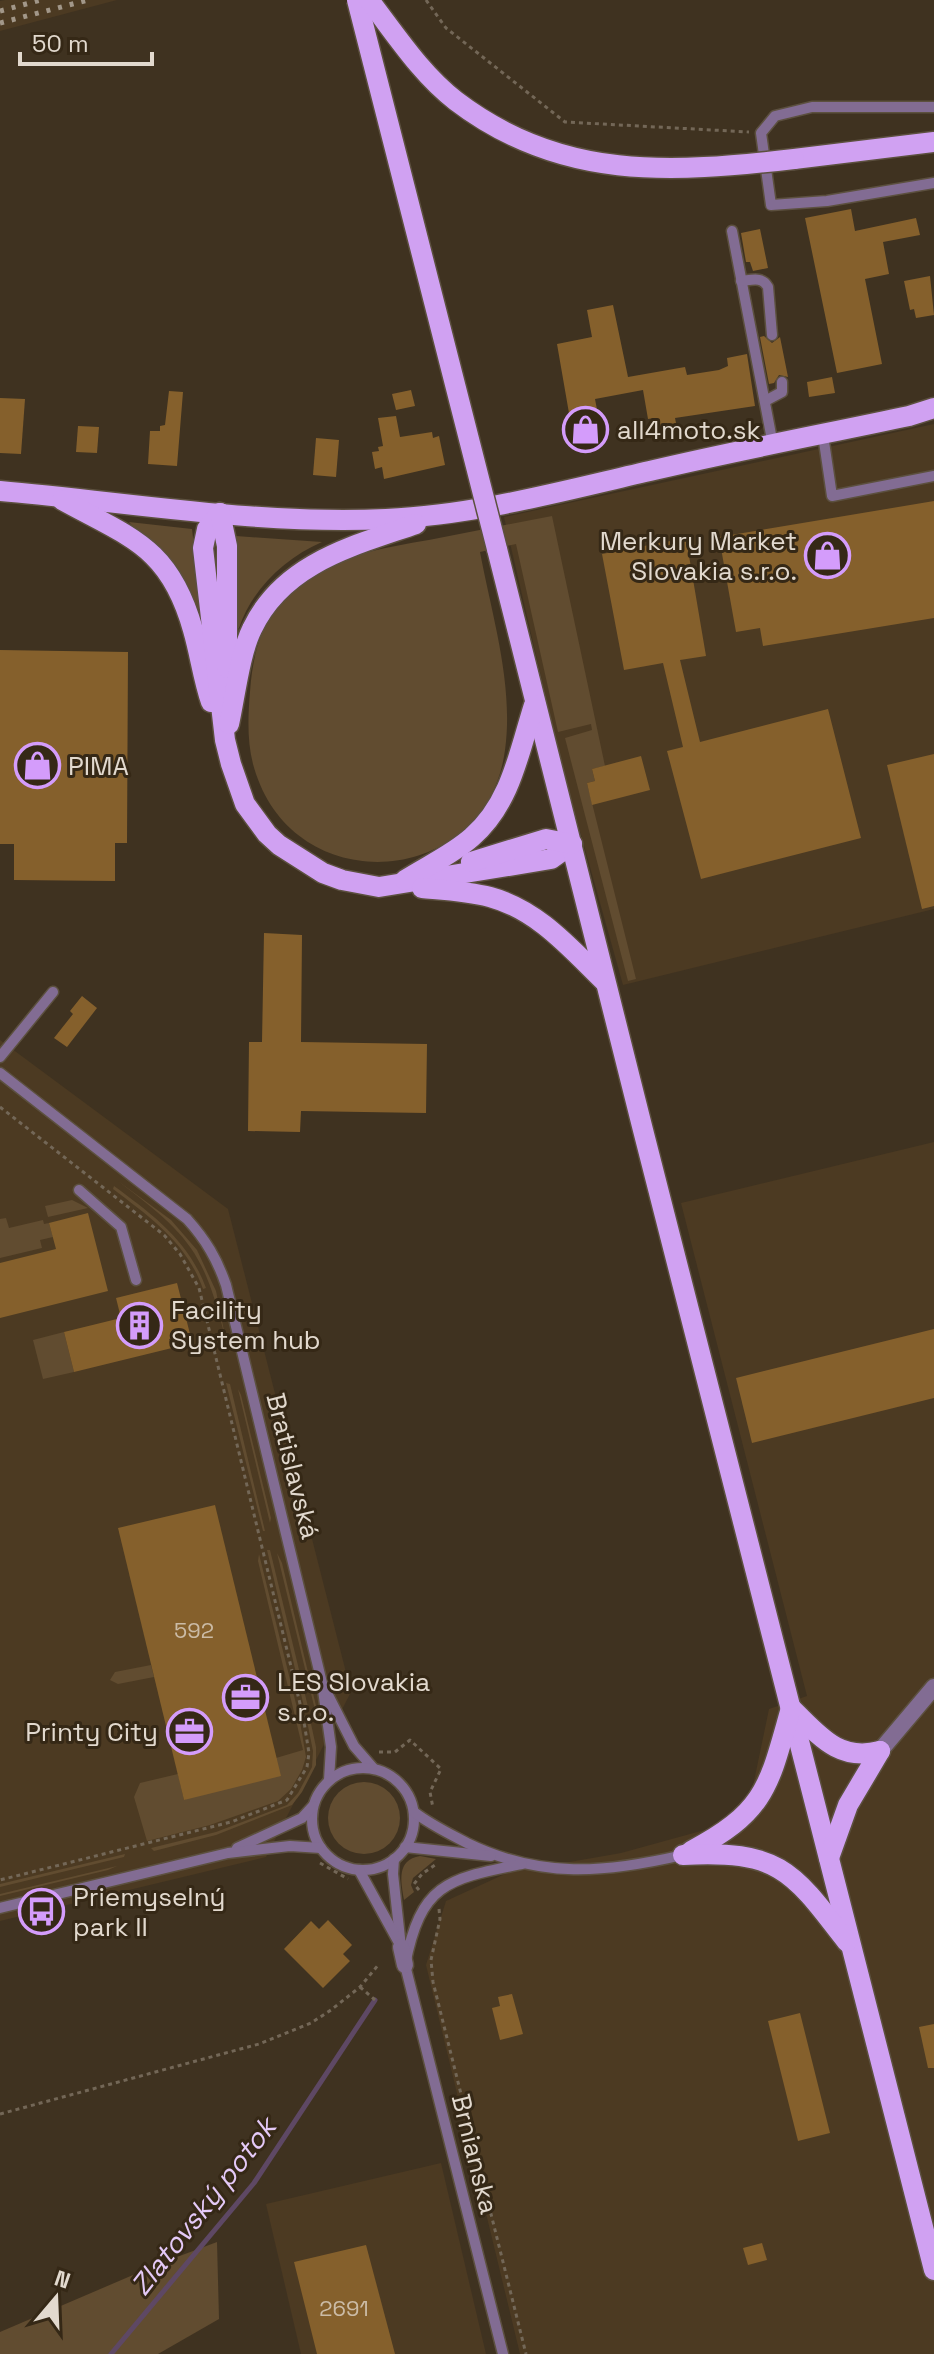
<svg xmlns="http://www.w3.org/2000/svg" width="934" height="2354" viewBox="0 0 934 2354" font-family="'Space Grotesk',sans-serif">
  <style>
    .built { fill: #4c3a22 }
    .green { fill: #614c30 }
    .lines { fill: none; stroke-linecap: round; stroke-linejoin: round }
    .stream { stroke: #5e4864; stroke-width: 5 }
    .building { fill: #85602c }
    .lane-casing { stroke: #5c503f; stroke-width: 13 }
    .street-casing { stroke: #5c503f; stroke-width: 19 }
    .primary-casing { stroke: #5c503f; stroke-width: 23 }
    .path { stroke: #736757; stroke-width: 3; stroke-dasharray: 4 4; stroke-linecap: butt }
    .lane { stroke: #826c93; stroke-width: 10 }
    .street { stroke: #826c93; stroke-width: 16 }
    .primary { stroke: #d0a1f2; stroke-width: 20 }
    .rail { stroke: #a29789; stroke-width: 5; stroke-dasharray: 4 8; stroke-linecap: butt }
    .primary-bridge-casing { stroke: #5c503f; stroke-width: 23; stroke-linecap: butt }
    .primary-bridge { stroke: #d0a1f2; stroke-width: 20 }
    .labels { text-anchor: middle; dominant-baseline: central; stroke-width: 6; stroke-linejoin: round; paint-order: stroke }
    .number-label { font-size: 22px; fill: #cbbba6 }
    .poi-label { font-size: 26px; fill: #e2d9ce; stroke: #352816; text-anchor: start }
    .street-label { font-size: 26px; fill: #e2d9ce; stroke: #352816 }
    .water-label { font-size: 28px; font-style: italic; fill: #e4c9f7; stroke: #352816 }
  </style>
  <rect width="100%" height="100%" fill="#3f3220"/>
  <g class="built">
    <polygon points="5,0 117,0 0,31 0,1"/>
    <polygon points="934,424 934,909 623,985 562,767 504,517"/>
    <polygon points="0,1040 228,1209 351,1692 266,1857 0,1921"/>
    <polygon points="934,1142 934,2354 520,2354 426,1965 446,1901 507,1873 621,1853 730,1823 753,1786 769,1709 807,1696 681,1203"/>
    <polygon points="441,2163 486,2354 301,2354 266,2204"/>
  </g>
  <g class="green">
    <path d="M552,516L605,766L592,769L595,781L587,783L636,979L628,981L565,738L592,730L591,724L558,732L516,544L480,552C492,616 514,685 505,750C487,889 290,904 253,764C247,741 248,716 250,692C253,647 265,610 302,582C342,552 392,547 439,538C477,531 514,523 552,516Z"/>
    <polygon points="129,522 192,529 202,615 200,616 189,593"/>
    <path d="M236,536L322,542C285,558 252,589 239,628H235Z"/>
    <path d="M118,1181L171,1220L197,1250L216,1291L226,1341C204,1251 190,1236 118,1181Z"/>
    <path d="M114,1186C152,1214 189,1241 206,1288L203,1289C187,1243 150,1217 113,1189Z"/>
    <polygon points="72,1200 88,1208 48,1217 45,1206"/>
    <polygon points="6,1218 9,1228 43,1220 44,1224 49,1223 53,1237 40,1240 42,1248 0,1258 0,1219"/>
    <polygon points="64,1332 74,1372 43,1379 33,1340"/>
    <polygon points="226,1383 230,1384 265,1531 263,1531"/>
    <polygon points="238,1389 241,1395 271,1518 270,1523"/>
    <polygon points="267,1550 270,1550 309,1711 305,1711"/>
    <polygon points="277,1553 282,1563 317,1710 315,1710"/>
    <polygon points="259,1554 299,1716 306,1757 302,1770 291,1789 278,1801 210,1825 147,1841 134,1797 140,1783 178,1774 184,1800 276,1758 303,1750 258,1561"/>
    <polygon points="151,1665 154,1677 118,1684 110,1680 115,1672"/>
    <polygon points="310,1719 316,1747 316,1765 302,1792 292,1805 216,1835 154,1851 151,1848 216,1832 287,1805 298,1793 312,1767 313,1751 307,1721"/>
    <circle cx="364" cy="1818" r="36"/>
    <polygon points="125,1854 124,1857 0,1887 0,1884"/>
    <path d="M420,1856L436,1859L413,1878L411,1885L414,1892L404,1900C401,1881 396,1860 420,1856Z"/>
    <polygon points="117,1866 108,1870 0,1896 0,1894"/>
    <polygon points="217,2242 219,2319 158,2354 0,2354 0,2332 161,2263"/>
  </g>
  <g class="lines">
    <polyline class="stream" points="111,2354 254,2183 375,2000"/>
  </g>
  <g class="building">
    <polygon points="851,209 855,231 916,218 920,235 883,242 889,274 865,279 882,364 837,373 805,218"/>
    <polygon points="760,229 768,268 753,271 750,262 746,262 741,233"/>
    <polygon points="930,276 934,315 916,318 914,309 910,310 904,281"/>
    <polygon points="613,305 628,377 685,367 687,375 719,370 728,366 727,358 747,354 755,406 675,418 676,423 656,427 654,418 648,419 643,390 595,399 602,436 574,442 557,344 592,337 587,310"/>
    <polygon points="764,336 772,343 780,337 788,377 779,375 774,383 769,384 760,337"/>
    <polygon points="832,377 835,393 809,397 807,382"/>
    <polygon points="411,390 415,406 396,410 392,394"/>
    <polygon points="169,391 183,392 177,466 148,464 150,431 160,431 160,426 165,425"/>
    <polygon points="0,398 25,399 21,454 0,453"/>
    <polygon points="396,416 400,437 432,432 433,438 439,436 445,465 384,479 382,467 375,469 372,452 379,451 378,447 383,446 378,418"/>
    <polygon points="78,426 99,427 97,453 76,452"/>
    <polygon points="316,438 339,440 336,477 313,475"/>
    <polygon points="934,501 934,618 763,646 760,628 736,632 719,537"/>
    <polygon points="686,538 706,656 680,660 700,742 828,709 861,838 701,879 667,751 683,747 663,663 624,670 602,554"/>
    <polygon points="0,650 128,652 127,843 115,843 115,881 14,880 14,844 0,844"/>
    <polygon points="934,754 934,906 922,909 887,765"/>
    <polygon points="641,756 650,790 592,805 587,783 595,781 592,769"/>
    <polygon points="264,933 302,935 301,1042 427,1044 426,1113 301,1111 300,1132 248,1131 249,1042 262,1042"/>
    <polygon points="82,996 97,1008 67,1047 54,1038 73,1014 70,1011"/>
    <polygon points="88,1213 108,1291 0,1318 0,1263 56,1249 49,1223"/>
    <polygon points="177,1283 190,1334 169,1339 172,1348 74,1372 64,1332 121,1318 116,1298"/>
    <polygon points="934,1329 934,1398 752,1443 736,1378"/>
    <polygon points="215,1505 281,1776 184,1800 118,1528"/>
    <polygon points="328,1920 352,1945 343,1954 350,1961 323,1988 284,1949 311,1921 319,1929"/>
    <polygon points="512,1994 523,2034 500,2040 492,2008 500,2006 498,1997"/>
    <polygon points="800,2013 830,2133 798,2141 768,2021"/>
    <polygon points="934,2024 934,2068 928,2068 919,2027"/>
    <polygon points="762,2243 767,2260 748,2265 743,2248"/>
    <polygon points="366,2245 395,2354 317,2354 294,2262"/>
  </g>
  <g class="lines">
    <defs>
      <g id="lane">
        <polyline points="934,107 812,107 775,116 761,133 771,205 827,201 934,183"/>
        <polyline points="732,231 773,445"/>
        <path d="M741,281C752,280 762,276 768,287L772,335"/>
        <polyline points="765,401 782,392 782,382"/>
        <polyline points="823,435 832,496 934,476"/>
        <polyline points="0,1057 53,992"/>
        <path d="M0,1073L187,1219C206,1240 217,1259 226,1285L322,1683L331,1747L329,1780"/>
        <polyline points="79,1190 121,1227 136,1280"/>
        <polyline points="325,1689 354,1746 374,1769"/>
        <circle cx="363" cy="1819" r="51"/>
        <path d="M414,1812C431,1825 448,1833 467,1843C541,1879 605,1873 683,1855"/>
        <polyline points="405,1847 491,1856"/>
        <polyline points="237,1848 302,1818 313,1806"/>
        <polyline points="394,1859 393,1874 401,1947"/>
        <polyline points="359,1870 398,1941"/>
        <polyline points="0,1908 228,1853 290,1846 321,1848"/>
        <path d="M503,2354L405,1965C421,1883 447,1879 522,1864"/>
      </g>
      <g id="street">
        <polyline points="880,1751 934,1687"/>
        <polyline points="401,1947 405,1965"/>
      </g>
      <g id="primary">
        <polyline points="794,159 934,142"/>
        <path d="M0,491C128,502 257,525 386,519C477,515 566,490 654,470C739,450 824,434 909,416L934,408"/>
        <path d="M62,500C131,538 170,547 193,630C200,654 203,679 211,702"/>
        <polyline points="220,513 207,529 203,548 225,740 231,764 245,804 267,834 279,845 323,873 342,880 379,887 551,859 572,844"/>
        <polyline points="220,513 227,546 227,668"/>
        <polyline points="497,549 643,1130 934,2270"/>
        <path d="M229,724C235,697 240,653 252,629C283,563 353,546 416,524"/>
        <polyline points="471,862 546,839 572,844"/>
        <path d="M405,880C427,866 453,854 472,837C511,803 519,752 534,705"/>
        <path d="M422,888C445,890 468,891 490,897C538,910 570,948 604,981"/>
        <path d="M791,1708C819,1735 838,1762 880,1751"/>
        <path d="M691,1851C767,1811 769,1785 791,1708"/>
        <path d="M683,1855C779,1850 792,1870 847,1942"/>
        <polyline points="829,1858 848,1805 880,1751"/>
      </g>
    </defs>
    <use href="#lane" class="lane-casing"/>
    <use href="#street" class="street-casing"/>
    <use href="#primary" class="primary-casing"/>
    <g class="path">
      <polyline points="426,0 446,28 565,122 749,132"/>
      <polyline points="0,1107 164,1235 180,1254 199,1288 303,1716 309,1753 307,1767 287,1800 231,1822 0,1880"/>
      <polyline points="184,1312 214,1305"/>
      <polyline points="379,1752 395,1752 410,1740 441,1769 430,1792 433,1808"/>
      <polyline points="320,1863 348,1879"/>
      <polyline points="419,1890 414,1884 422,1874 435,1865"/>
      <polyline points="439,1909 440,1919 431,1960 433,1982 526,2354"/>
      <polyline points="360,1987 375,2000"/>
      <polyline points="0,2114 259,2044 311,2023 331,2010 360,1987 379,1964"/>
    </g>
    <use href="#lane" class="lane"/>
    <use href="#street" class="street"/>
    <use href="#primary" class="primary"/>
    <g class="rail">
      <polyline points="0,11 41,0"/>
      <polyline points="0,23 88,0"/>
    </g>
    <defs>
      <g id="primary-bridge">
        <polyline points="357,0 497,549"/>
        <path d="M369,0C396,35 421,74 456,101C561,181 671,173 794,159"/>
      </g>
    </defs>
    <use href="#primary-bridge" class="primary-bridge-casing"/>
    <use href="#primary-bridge" class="primary-bridge"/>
  </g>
  <defs>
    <symbol id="shop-ring" viewBox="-11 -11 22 22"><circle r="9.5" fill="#352816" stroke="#d49cfb" stroke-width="1.5"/><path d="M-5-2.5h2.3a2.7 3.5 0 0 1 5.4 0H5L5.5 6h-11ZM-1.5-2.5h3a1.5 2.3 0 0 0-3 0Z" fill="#d49cfb"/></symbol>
    <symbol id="building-ring" viewBox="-11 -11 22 22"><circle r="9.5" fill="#352816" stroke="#d49cfb" stroke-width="1.5"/><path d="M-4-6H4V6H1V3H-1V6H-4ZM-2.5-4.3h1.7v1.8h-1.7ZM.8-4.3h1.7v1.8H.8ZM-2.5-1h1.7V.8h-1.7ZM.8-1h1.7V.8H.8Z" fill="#d49cfb"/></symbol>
    <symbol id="office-ring" viewBox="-11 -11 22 22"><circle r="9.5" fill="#352816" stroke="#d49cfb" stroke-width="1.5"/><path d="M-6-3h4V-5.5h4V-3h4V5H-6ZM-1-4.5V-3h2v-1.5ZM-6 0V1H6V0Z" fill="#d49cfb"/></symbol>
    <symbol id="bus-ring" viewBox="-11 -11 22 22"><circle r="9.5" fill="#352816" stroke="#d49cfb" stroke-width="1.5"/><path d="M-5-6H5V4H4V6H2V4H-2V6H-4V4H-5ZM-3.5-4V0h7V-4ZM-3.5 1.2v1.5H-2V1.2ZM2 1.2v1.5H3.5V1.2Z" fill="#d49cfb"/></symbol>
  </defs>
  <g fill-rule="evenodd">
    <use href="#shop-ring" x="560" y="404" width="51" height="51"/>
    <use href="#shop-ring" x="802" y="530" width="51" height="51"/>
    <use href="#shop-ring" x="12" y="740" width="51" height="51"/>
    <use href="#building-ring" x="114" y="1300" width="51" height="51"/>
    <use href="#office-ring" x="220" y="1672" width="51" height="51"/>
    <use href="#office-ring" x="164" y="1706" width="51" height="51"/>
    <use href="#bus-ring" x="16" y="1886" width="51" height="51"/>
  </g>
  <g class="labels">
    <g class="number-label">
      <text x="194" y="1630">592</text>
      <text x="344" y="2308">2691</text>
    </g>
    <g class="poi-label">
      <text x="617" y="430">all4moto.sk</text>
      <text x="797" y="541" text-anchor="end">Merkury Market<tspan x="797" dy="30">Slovakia s.r.o.</tspan></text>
      <text x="68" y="766">PIMA</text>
      <text x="171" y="1310">Facility<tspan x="171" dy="30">System hub</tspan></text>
      <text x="277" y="1682">LES Slovakia<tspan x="277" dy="30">s.r.o.</tspan></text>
      <text x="158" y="1732" text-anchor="end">Printy City</text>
      <text x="73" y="1897">Priemyselný<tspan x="73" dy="30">park II</tspan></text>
    </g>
    <g class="street-label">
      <text transform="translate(293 1466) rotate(76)">Bratislavská</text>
      <text transform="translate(475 2154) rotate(76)">Brnianska</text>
    </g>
    <g class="water-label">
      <text transform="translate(203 2206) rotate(-52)">Zlatovský potok</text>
    </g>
  </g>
  <g transform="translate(56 2298) rotate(19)" stroke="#352816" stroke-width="6" paint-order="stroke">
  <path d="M0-6L14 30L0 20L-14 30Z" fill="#e2d9ce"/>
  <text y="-12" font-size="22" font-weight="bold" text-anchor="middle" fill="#e2d9ce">N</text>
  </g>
  <path d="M20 52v12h132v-12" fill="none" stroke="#e2d9ce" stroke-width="4"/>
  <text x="32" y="52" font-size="24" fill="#e2d9ce" stroke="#352816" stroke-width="6" paint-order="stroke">50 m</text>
</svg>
